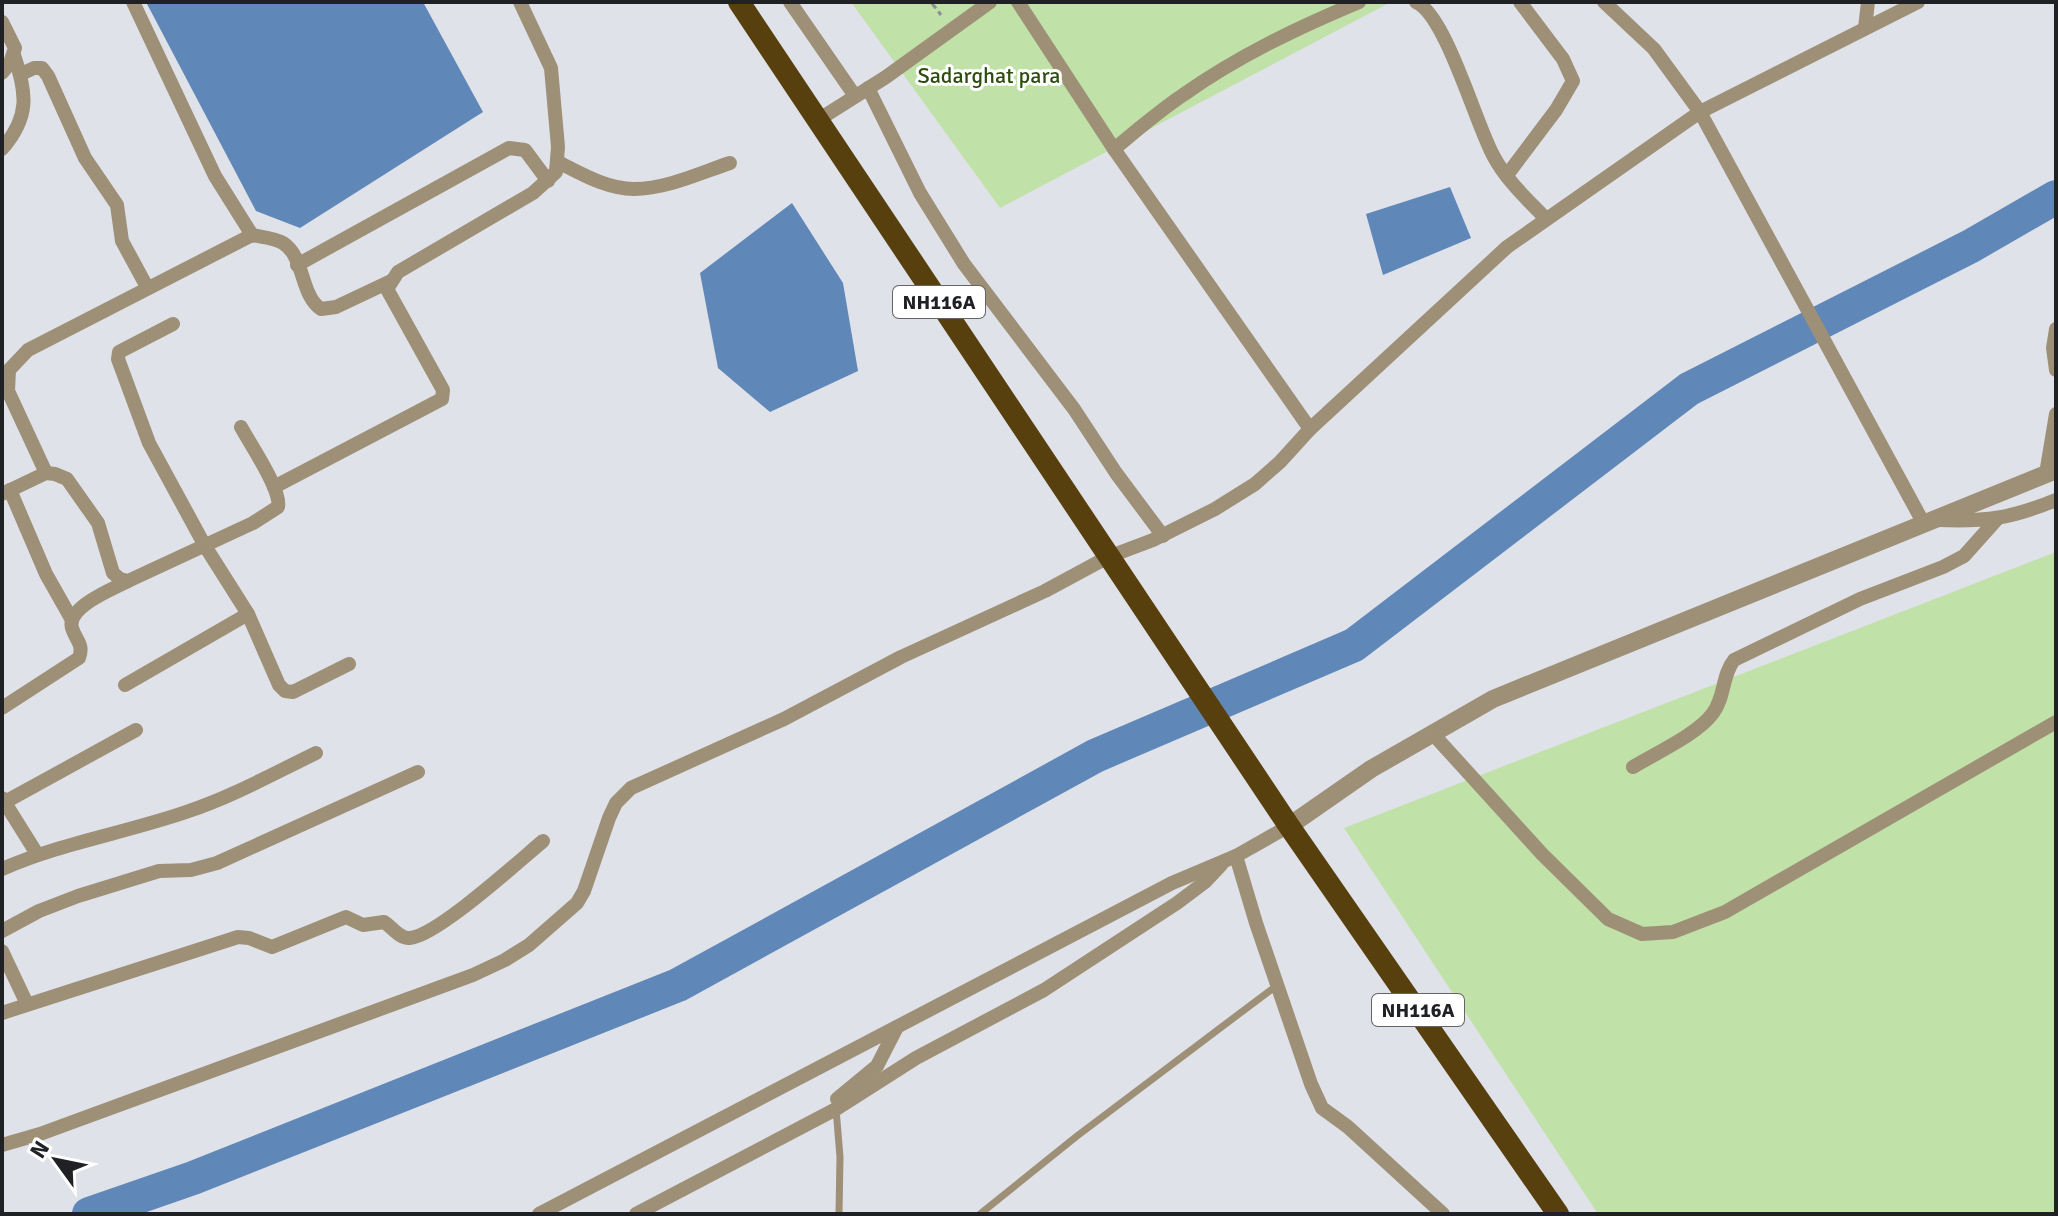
<svg xmlns="http://www.w3.org/2000/svg" width="2058" height="1216" viewBox="0 0 2058 1216" font-family="Signika,sans-serif">
  <style>
    .green { fill: #c0e1a7 }
    .water { fill: #5f87b7 }
    .lines { fill: none; stroke-linecap: round; stroke-linejoin: round }
    .river { stroke: #5f87b7; stroke-width: 34 }
    .path { stroke: #8e8f95; stroke-width: 3; stroke-dasharray: 8 4; stroke-linecap: butt }
    .service { stroke: #9e8f77; stroke-width: 7 }
    .minor { stroke: #9e8f77; stroke-width: 14 }
    .tertiary { stroke: #9e8f77; stroke-width: 18 }
    .trunk { stroke: #58400e; stroke-width: 22 }
    .labels { text-anchor: middle; dominant-baseline: central; stroke-width: 6; stroke-linejoin: round; paint-order: stroke }
    .shield { fill: #fff; stroke: #636466; stroke-width: 2 }
    .shield-label { font-size: 20px; font-weight: bold; fill: #202124 }
    .park-label { font-size: 22px; fill: #2f4c0f; stroke: #fff }
  </style>
  <rect width="100%" height="100%" fill="#e0e2ea"/>
  <g class="green">
    <polygon points="851,2 1391,2 1000,208"/>
    <polygon points="2056,552 2056,1214 1598,1214 1344,828"/>
  </g>
  <g class="water">
    <polygon points="146,2 423,2 483,112 300,228 256,211"/>
    <polygon points="1450,187 1471,238 1383,275 1366,214"/>
    <polygon points="792,203 843,283 858,371 770,412 718,368 700,273"/>
  </g>
  <g class="lines">
    <polyline class="river" points="89,1214 193,1178 678,985 1095,756 1354,645 1689,389 1971,246 2056,197"/>
    <polyline class="path" points="931,2 941,15"/>
    <g class="service">
      <polyline points="836,1109 840,1157 839,1214"/>
      <polyline points="980,1214 1077,1136 1276,986"/>
    </g>
    <g class="minor">
      <polyline points="133,2 215,176 252,235"/>
      <polyline points="790,2 855,96"/>
      <polyline points="1018,2 1114,149 1310,429"/>
      <path d="M1416,2C1446,15 1476,125 1494,157C1507,181 1528,200 1546,219"/>
      <polyline points="1604,2 1654,49 1700,112 1924,524"/>
      <polyline points="2,22 15,48 10,63 2,73"/>
      <polyline points="1865,28 1868,2"/>
      <polyline points="21,74 34,68 42,68 48,76 85,158 117,205 122,241 147,287"/>
      <polyline points="868,88 920,193 964,264 1074,409 1116,473 1163,536"/>
      <polyline points="818,120 886,77 990,2"/>
      <path d="M2,149C30,117 27,93 14,55"/>
      <path d="M1114,149C1136,131 1159,111 1183,95C1238,56 1297,28 1359,2"/>
      <path d="M558,162C582,174 607,189 634,189C666,189 700,173 730,163"/>
      <polyline points="1507,175 1556,110 1573,81 1563,59 1520,2"/>
      <polyline points="297,265 509,148 525,150 548,181"/>
      <polyline points="173,324 119,352 118,359 149,443 205,546 248,614 279,685 285,691 293,692 349,664"/>
      <polyline points="2056,329 2053,348 2056,370"/>
      <path d="M46,473L8,391L9,370L28,350L252,235C262,237 275,238 283,243C305,257 300,295 321,309L336,307L391,281"/>
      <polyline points="2046,474 2056,414"/>
      <polyline points="274,487 442,399 443,390 387,289 398,272 533,193 556,172 558,147 551,68 520,2"/>
      <polyline points="10,490 46,574 72,620"/>
      <path d="M2,494L46,473L55,474L67,479L98,523L113,573L120,579L128,581L253,523L278,507C282,490 250,444 241,427"/>
      <path d="M1939,520C1986,522 2012,518 2056,500"/>
      <polyline points="125,685 248,614"/>
      <path d="M2,708L79,658C84,644 76,641 72,628C66,607 113,589 128,581"/>
      <polyline points="1433,734 1542,854 1608,919 1642,934 1673,932 1725,912 2056,722"/>
      <path d="M1633,767C1656,753 1698,734 1713,713C1725,697 1722,675 1734,660L1860,599L1943,567L1964,556L1997,519"/>
      <polyline points="2,798 37,854"/>
      <polyline points="5,802 136,730"/>
      <polyline points="1236,856 1256,923 1311,1084 1322,1108 1348,1127 1443,1214"/>
      <path d="M2,869C61,843 125,833 186,812C231,797 273,774 316,753"/>
      <polyline points="2,931 39,911 78,896 159,871 191,870 217,863 418,772"/>
      <polyline points="2,951 27,1004"/>
      <path d="M2,1013L238,937L249,938L272,947L346,917L363,925L384,922C392,927 400,939 410,938C437,936 519,861 543,841"/>
      <polyline points="837,1099 877,1066 897,1027"/>
      <polyline points="2,1145 40,1134 473,975 505,960 529,945 577,903 584,891 609,818 616,803 631,788 784,719 901,657 1045,591 1108,557 1153,540 1215,509 1255,484 1280,462 1310,429 1507,247 1700,112 1918,2"/>
      <polyline points="539,1214 1172,883 1236,856 1289,826"/>
      <polyline points="636,1214 836,1109 916,1058 1044,990 1177,903 1205,882 1221,865"/>
    </g>
    <polyline class="tertiary" points="1289,826 1371,769 1493,699 2056,470"/>
    <polyline class="trunk" points="739,2 1289,826 1558,1214"/>
  </g>
  <g class="labels">
    <g class="shield">
      <rect x="893" y="286" width="92" height="32" rx="6"/>
      <rect x="1372" y="994" width="92" height="32" rx="6"/>
    </g>
    <g class="shield-label">
      <text x="939" y="302">NH116A</text>
      <text x="1418" y="1010">NH116A</text>
    </g>
    <g class="park-label">
      <text x="989" y="75">Sadarghat para</text>
    </g>
  </g>
  <rect width="2058" height="1216" fill="none" stroke="#202124" stroke-width="8"/>
  <g transform="translate(56 1160) rotate(303)" stroke="#ffffff" stroke-width="6" paint-order="stroke">
  <path d="M0-6L14 30L0 20L-14 30Z" fill="#202124"/>
  <text y="-12" font-size="22" font-weight="bold" text-anchor="middle" fill="#202124">N</text>
  </g>
</svg>
